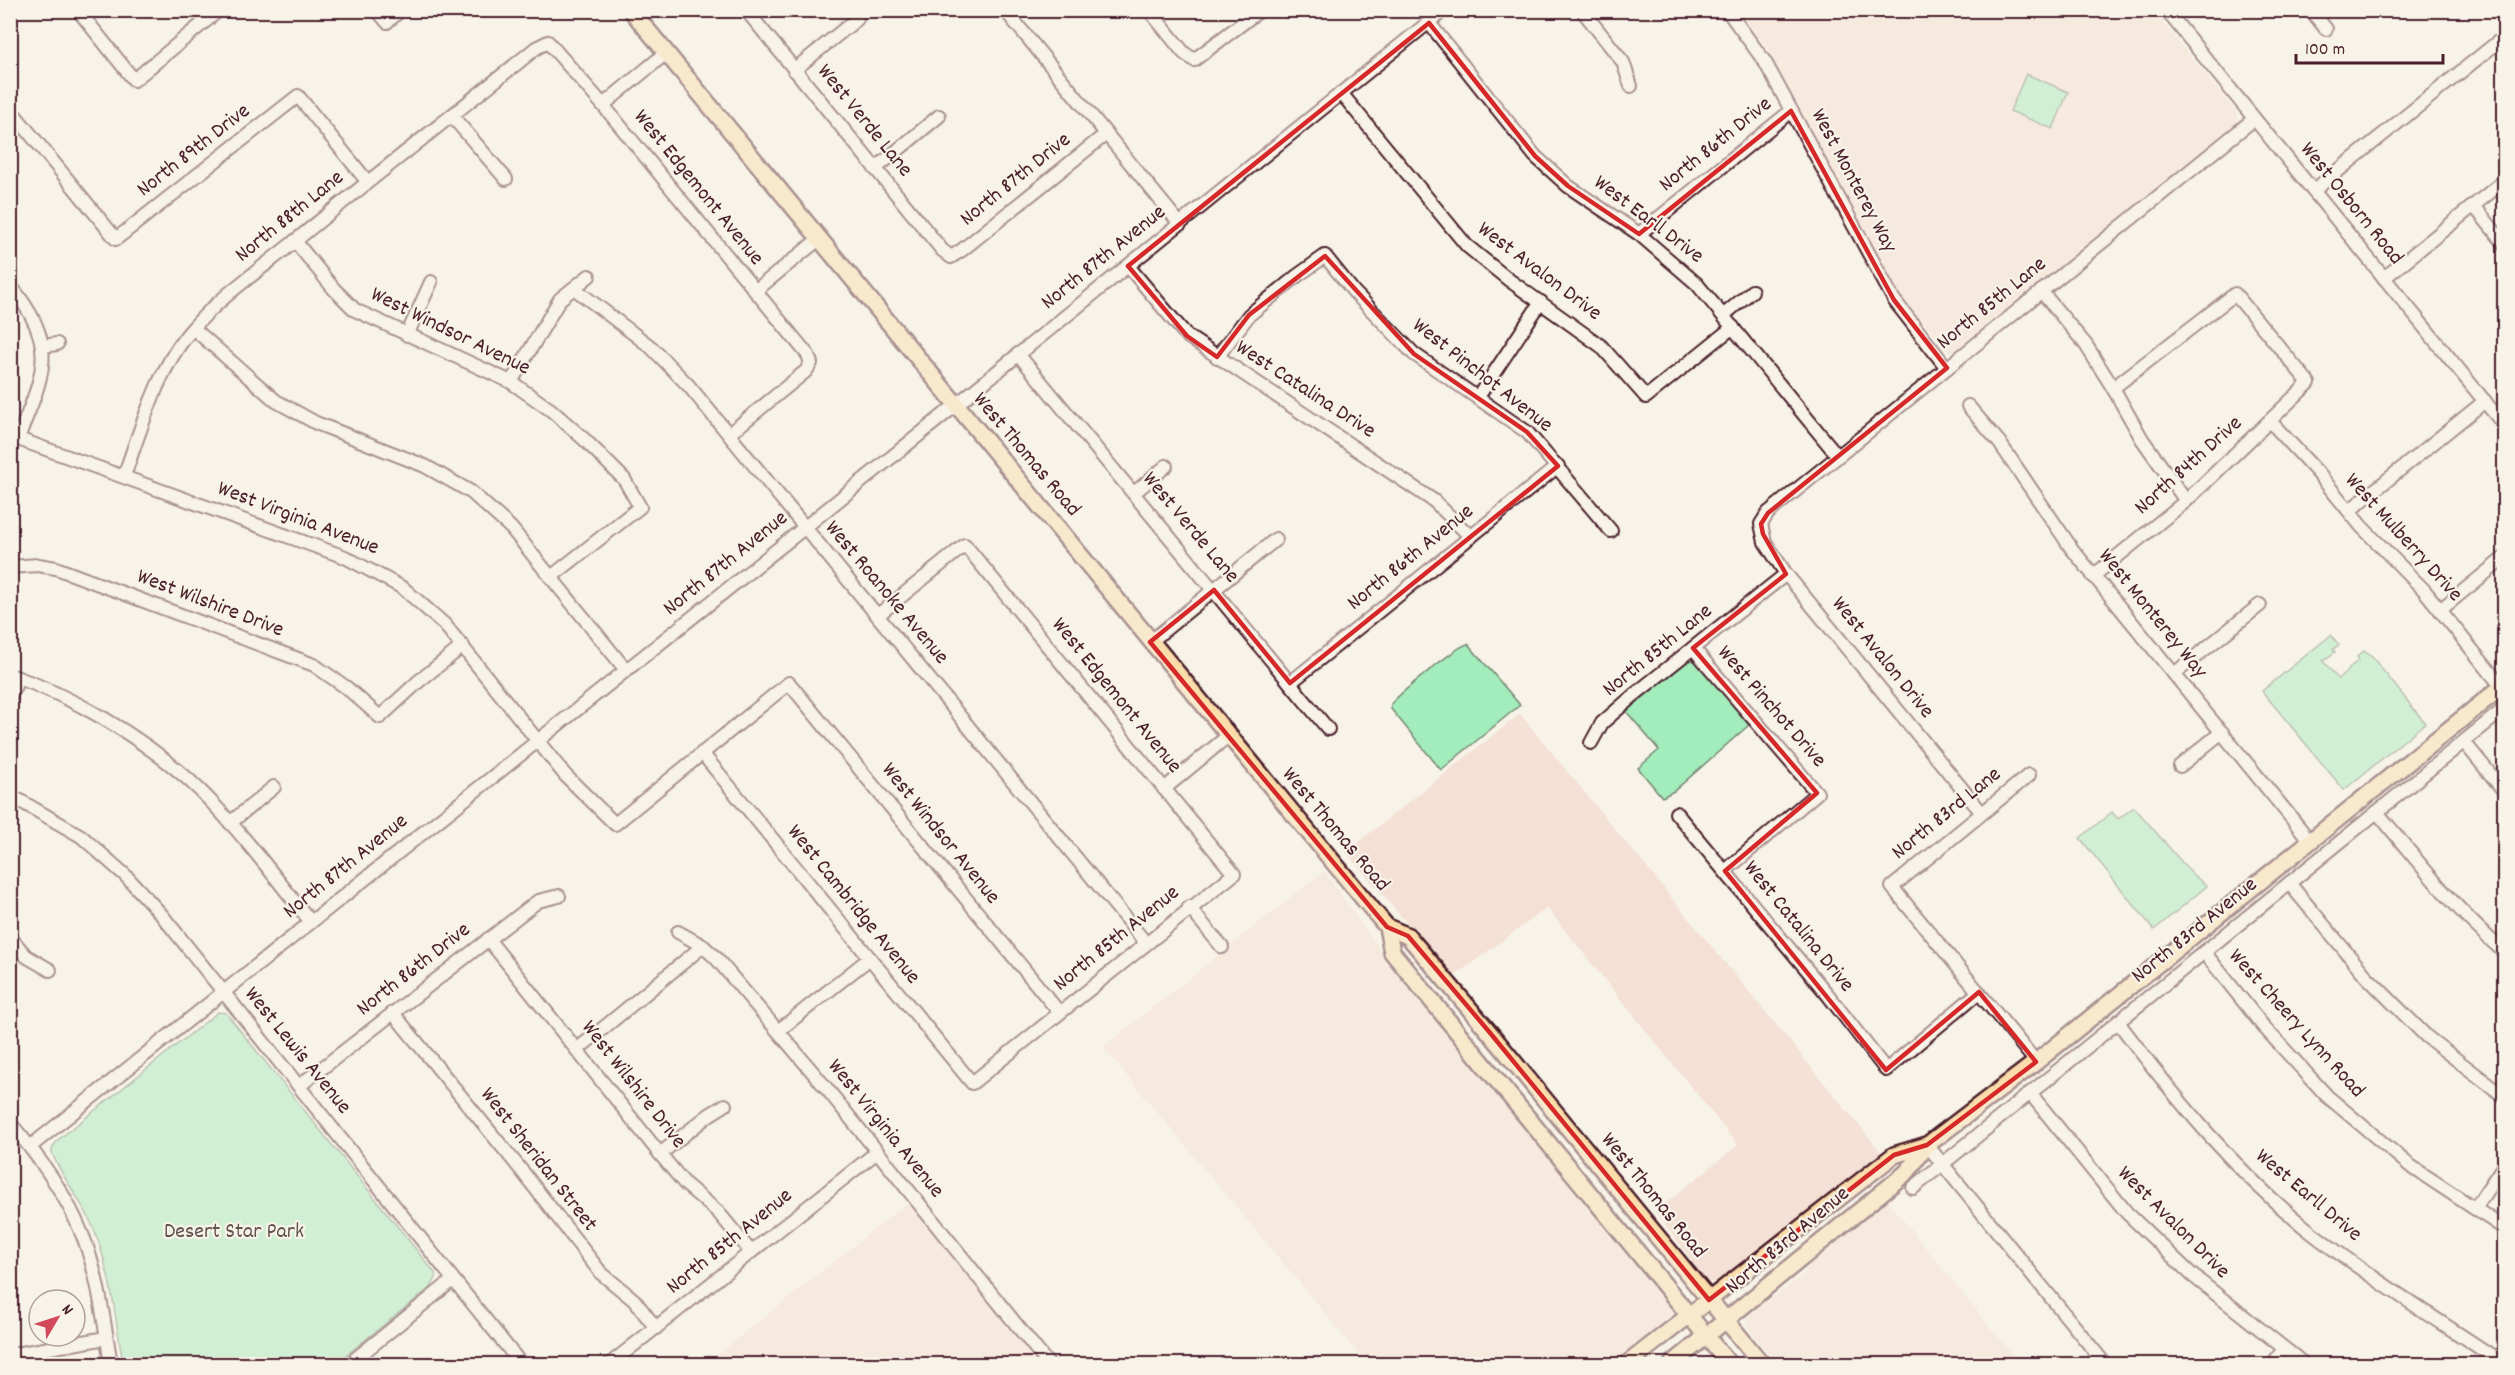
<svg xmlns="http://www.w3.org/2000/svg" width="2515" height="1375" viewBox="0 0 2515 1375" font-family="Dekko,sans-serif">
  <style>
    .built { fill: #f4e0d4 }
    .green { fill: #a3ecbb; stroke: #768673; stroke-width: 1.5 }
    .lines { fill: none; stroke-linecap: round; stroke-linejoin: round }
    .minor-casing { stroke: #4a1f2b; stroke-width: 16 }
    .major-casing { stroke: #4a1f2b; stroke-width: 20 }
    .minor { stroke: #f7f3e8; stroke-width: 12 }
    .major { stroke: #faddab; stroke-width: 15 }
    .marked { fill: none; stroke: #d62828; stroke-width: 4.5; stroke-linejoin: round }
    .labels { text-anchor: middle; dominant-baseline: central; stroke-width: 4.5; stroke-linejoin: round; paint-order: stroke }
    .street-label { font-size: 22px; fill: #4a1f2b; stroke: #f7f3e8 }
    .park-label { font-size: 22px; fill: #60524f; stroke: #f7f3e8 }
  </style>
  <rect width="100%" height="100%" fill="#f7f3e8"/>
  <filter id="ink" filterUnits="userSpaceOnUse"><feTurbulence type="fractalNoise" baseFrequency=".0167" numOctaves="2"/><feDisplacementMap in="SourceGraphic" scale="12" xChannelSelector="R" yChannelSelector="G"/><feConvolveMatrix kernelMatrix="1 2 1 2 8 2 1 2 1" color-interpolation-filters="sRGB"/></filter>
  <g filter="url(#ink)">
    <g class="built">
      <polygon points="1738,11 2153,11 2237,113 2239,118 2237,122 1954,351 1949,352 1899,293 1765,45"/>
      <polygon points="1520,714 1881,1152 1716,1283 1704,1281 1687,1254 1655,1212 1738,1145 1547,908 1453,977 1346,852"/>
      <polygon points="1324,871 1383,954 1527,1128 1669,1306 1671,1316 1667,1324 1616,1364 1367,1364 1103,1047"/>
      <polygon points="1887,1200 2020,1364 1778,1364 1750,1331 1746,1320 1750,1311 1778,1294 1803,1275 1811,1263"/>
      <polygon points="908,1202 1037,1364 706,1364"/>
    </g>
    <g class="green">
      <polygon points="2026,74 2068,92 2053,129 2010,111"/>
      <polygon points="2331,635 2339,645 2333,649 2335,652 2323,661 2338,679 2349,670 2349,668 2359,660 2357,657 2364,651 2373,658 2425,723 2344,790 2262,691"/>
      <path d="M1468,644L1520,705L1441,770L1391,709V704C1399,694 1458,645 1468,644Z"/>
      <polygon points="1693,660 1699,663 1749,725 1674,791 1662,797 1638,768 1659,750 1626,711 1687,662"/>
      <polygon points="2134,807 2192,874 2207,886 2154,930 2080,838 2112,812 2118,819"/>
      <path d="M218,1012L226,1013L435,1273L436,1278L431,1287L335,1364H123C115,1314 110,1262 88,1216C82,1204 51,1159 52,1151C52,1146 56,1143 59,1139Z"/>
    </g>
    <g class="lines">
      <defs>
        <g id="minor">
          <polyline points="78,10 134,80 219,10"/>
          <polyline points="377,10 387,22 401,10"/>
          <polyline points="746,10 942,250 951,257 962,250 1106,134"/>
          <polyline points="1005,10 1180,224"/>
          <polyline points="1149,10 1184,53 1194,60 1260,10"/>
          <polyline points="1582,10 1623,62 1631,86"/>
          <polyline points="1727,10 1765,62 1894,300 1947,368"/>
          <polyline points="2166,10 2504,425"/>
          <polyline points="2311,10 2326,29"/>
          <polyline points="1429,23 1535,156 1568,186 1639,234 1697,284 1837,455"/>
          <polyline points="794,70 857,19"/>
          <polyline points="1341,93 1467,246 1509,280 1601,346 1646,397 1733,327"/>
          <polyline points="603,105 666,53"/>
          <polyline points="10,109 116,239 298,96 367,181"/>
          <polyline points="452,116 506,179"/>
          <polyline points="875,169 939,116"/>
          <polyline points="2313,191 2504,37"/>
          <polyline points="2474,206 2504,243"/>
          <polyline points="1639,234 1791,111"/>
          <polyline points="295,241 334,289 355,310 511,382 551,410 585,440 624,479 640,507 551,577"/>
          <polyline points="1128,266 1187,336 1434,501 1471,537"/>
          <polyline points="2384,278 2504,181"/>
          <path d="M10,285C60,346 44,373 18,438"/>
          <polyline points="575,289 651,347 689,386 1145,942"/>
          <polyline points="755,291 819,239"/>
          <polyline points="2041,291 2086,345 2113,388 2142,439 2186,501"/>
          <polyline points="1724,315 1752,291"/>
          <polyline points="193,328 276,401 316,423 425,466 471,492 511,528 626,670"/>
          <polyline points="407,335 431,282"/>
          <polyline points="43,346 57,344"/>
          <polyline points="1018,354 1328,729"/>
          <polyline points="1217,357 1249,315 1297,276 1325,256 1354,292 1414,354 1527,432 1611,531"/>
          <polyline points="511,382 560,299 589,276"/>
          <polyline points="1478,397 1541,302"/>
          <polyline points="1968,406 1999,442 2072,549 2311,842"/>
          <polyline points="2270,421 2318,473 2361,526 2424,590 2502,687"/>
          <polyline points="10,436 345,557 403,588 445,625 565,775 615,824 789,683 1059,1012"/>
          <path d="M124,476C141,429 159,365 193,328C222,295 260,270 294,242C374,176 456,113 536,48L548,42L603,105L808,355L811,363L806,371L729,434"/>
          <polyline points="1134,493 1166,466"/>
          <polyline points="2349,511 2485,401"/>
          <polyline points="10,567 38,565 56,568 314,665 347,688 380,717 419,681 463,646"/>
          <polyline points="2093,576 2186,501 2309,383 2235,294 2113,388"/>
          <polyline points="2440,610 2504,558"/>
          <polyline points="1150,642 1276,539"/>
          <polyline points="1693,648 1817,793 1725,871"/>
          <polyline points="2174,674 2260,605"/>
          <path d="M10,675C73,696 139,736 188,779C234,821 272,874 311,922"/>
          <polyline points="1290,683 1558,466"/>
          <polyline points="10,698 18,678"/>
          <polyline points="2464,742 2504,791"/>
          <polyline points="1591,743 1602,723 1634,695 1786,574"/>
          <polyline points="702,753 972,1083 1234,874 965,545 878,615"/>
          <polyline points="2180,766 2222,732"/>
          <polyline points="2029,775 1892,887 2036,1062"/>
          <polyline points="1164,789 1228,736"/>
          <polyline points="10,795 81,836 125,875 161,914 521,1364"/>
          <path d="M2377,812C2419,863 2454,908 2504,952"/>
          <polyline points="1676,813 1828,995 1886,1070 1979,992"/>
          <polyline points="1982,813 1786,574 1765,542 1761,524 1768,513 2254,119"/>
          <polyline points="230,823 274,787"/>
          <polyline points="2289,883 2366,976 2427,1037 2504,1096"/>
          <polyline points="1189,907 1222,947"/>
          <polyline points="678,932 703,946 716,958 827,1089 1048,1364"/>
          <polyline points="10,937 26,956 50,970"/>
          <polyline points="488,939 660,1154 685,1184 718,1212 751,1252"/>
          <polyline points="2204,952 2263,1026 2327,1096 2409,1165 2504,1228"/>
          <polyline points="393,1013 522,1171 601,1273 634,1300 656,1328"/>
          <path d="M2118,1022C2175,1098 2237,1174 2312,1233C2373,1280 2440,1321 2504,1364"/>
          <polyline points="778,1031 870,958"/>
          <polyline points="578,1049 703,946"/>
          <polyline points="299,1086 538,901 559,896"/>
          <polyline points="2030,1093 2127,1213 2192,1275 2304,1364"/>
          <path d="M10,1123C40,1158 67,1195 84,1239C99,1278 104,1323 111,1364"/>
          <polyline points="1927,1145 2105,1364"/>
          <polyline points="31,1146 804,528 1444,10"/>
          <polyline points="660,1154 709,1115 725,1105"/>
          <polyline points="1913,1188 2504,709"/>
          <polyline points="2475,1208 2504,1165"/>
          <polyline points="10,1355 106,1338"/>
          <polyline points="349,1364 453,1280"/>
          <polyline points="610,1364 877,1152"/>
          <polyline points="2273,1364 2283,1350"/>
        </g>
        <g id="major">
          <polyline points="631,10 1362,897 1387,927 1392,952 1729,1364"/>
          <polyline points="1387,927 1408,936 1491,1034 1762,1364"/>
          <polyline points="1627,1364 1894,1155 1927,1145"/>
          <polyline points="1672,1364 1907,1172 1927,1145 2036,1062 2504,685"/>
        </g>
      </defs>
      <use href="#minor" class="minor-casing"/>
      <use href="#major" class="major-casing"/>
      <use href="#minor" class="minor"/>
      <use href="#major" class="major"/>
    </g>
  </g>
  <path d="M0 0H2515V1375H0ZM1429,23L1535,156L1568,186L1639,234L1791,111L1894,300L1947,368L1768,513L1761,524L1763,534L1786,574L1693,648L1817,793L1725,871L1886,1070L1979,992L2036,1062L1927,1145L1894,1155L1709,1300L1491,1034L1408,936L1387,927L1150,642L1214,590L1290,683L1558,466L1527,432L1414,354L1325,256L1249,315L1217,357L1187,336L1128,266Z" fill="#f7f3e8" fill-opacity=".55" fill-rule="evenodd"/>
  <path class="marked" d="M1429,23L1535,156L1568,186L1639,234L1791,111L1894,300L1947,368L1768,513L1761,524L1763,534L1786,574L1693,648L1817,793L1725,871L1886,1070L1979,992L2036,1062L1927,1145L1894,1155L1709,1300L1491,1034L1408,936L1387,927L1150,642L1214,590L1290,683L1558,466L1527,432L1414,354L1325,256L1249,315L1217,357L1187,336L1128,266Z"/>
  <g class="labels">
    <g class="street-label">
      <text transform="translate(864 121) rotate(51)">West Verde Lane</text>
      <text transform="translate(1716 145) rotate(-39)">North 86th Drive</text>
      <text transform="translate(194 151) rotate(-38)">North 89th Drive</text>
      <text transform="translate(1016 180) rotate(-39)">North 87th Drive</text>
      <text transform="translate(1853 181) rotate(62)">West Monterey Way</text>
      <text transform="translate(698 188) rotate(51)">West Edgemont Avenue</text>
      <text transform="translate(2351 204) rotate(51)">West Osborn Road</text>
      <text transform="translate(290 217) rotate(-39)">North 88th Lane</text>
      <text transform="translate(1648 220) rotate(37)">West Earll Drive</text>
      <text transform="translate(1104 258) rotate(-39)">North 87th Avenue</text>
      <text transform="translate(1539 272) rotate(37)">West Avalon Drive</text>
      <text transform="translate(1992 304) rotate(-39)">North 85th Lane</text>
      <text transform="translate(450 332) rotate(26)">West Windsor Avenue</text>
      <text transform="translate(1482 376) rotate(38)">West Pinchot Avenue</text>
      <text transform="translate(1305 390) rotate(33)">West Catalina Drive</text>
      <text transform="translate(1026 455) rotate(50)">West Thomas Road</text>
      <text transform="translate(2189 466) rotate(-42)">North 84th Drive</text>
      <text transform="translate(298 519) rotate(21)">West Virginia Avenue</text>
      <text transform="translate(1190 528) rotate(50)">West Verde Lane</text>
      <text transform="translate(2403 538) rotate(48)">West Mulberry Drive</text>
      <text transform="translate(1411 558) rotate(-39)">North 86th Avenue</text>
      <text transform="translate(726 564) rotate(-39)">North 87th Avenue</text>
      <text transform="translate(886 593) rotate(50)">West Roanoke Avenue</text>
      <text transform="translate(210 604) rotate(21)">West Wilshire Drive</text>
      <text transform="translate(2152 614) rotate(51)">West Monterey Way</text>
      <text transform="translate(1658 651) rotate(-39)">North 85th Lane</text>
      <text transform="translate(1882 658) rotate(51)">West Avalon Drive</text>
      <text transform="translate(1116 696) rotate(51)">West Edgemont Avenue</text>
      <text transform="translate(1771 707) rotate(49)">West Pinchot Drive</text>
      <text transform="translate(1947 814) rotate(-39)">North 83rd Lane</text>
      <text transform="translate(1335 830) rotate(50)">West Thomas Road</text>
      <text transform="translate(940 834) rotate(51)">West Windsor Avenue</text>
      <text transform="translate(346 867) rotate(-39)">North 87th Avenue</text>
      <text transform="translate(853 905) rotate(51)">West Cambridge Avenue</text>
      <text transform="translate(1798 927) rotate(51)">West Catalina Drive</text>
      <text transform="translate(2195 931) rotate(-39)">North 83rd Avenue</text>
      <text transform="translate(1117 939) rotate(-39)">North 85th Avenue</text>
      <text transform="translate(414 970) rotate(-38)">North 86th Drive</text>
      <text transform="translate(2296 1024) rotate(48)">West Cheery Lynn Road</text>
      <text transform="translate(297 1051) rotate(51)">West Lewis Avenue</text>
      <text transform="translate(633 1085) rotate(52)">West Wilshire Drive</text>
      <text transform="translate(885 1129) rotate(51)">West Virginia Avenue</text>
      <text transform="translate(538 1160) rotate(52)">West Sheridan Street</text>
      <text transform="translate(1653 1196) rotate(51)">West Thomas Road</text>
      <text transform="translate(2308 1196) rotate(40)">West Earll Drive</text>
      <text transform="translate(2173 1223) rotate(45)">West Avalon Drive</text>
      <text transform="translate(1788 1241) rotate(-40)">North 83rd Avenue</text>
      <text transform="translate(730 1242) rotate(-39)">North 85th Avenue</text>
    </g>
    <g class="park-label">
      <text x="234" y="1232">Desert Star Park</text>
    </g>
  </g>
  <rect width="2515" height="1375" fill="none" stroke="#f7f3e8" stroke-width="36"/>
  <rect x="18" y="18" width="2479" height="1339" fill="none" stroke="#4a1f2b" stroke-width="2" filter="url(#ink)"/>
  <g transform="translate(57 1318) rotate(51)"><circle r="28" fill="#f7f3e8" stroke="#b29e9c" stroke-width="1.5"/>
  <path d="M0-4.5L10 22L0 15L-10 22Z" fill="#d1495b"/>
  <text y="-9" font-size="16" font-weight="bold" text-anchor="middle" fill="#4a1f2b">N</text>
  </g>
  <path d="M2296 54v9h147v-9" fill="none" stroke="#4a1f2b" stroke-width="3"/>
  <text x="2305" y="54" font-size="18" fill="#4a1f2b" stroke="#f7f3e8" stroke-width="4.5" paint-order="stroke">100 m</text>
</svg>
